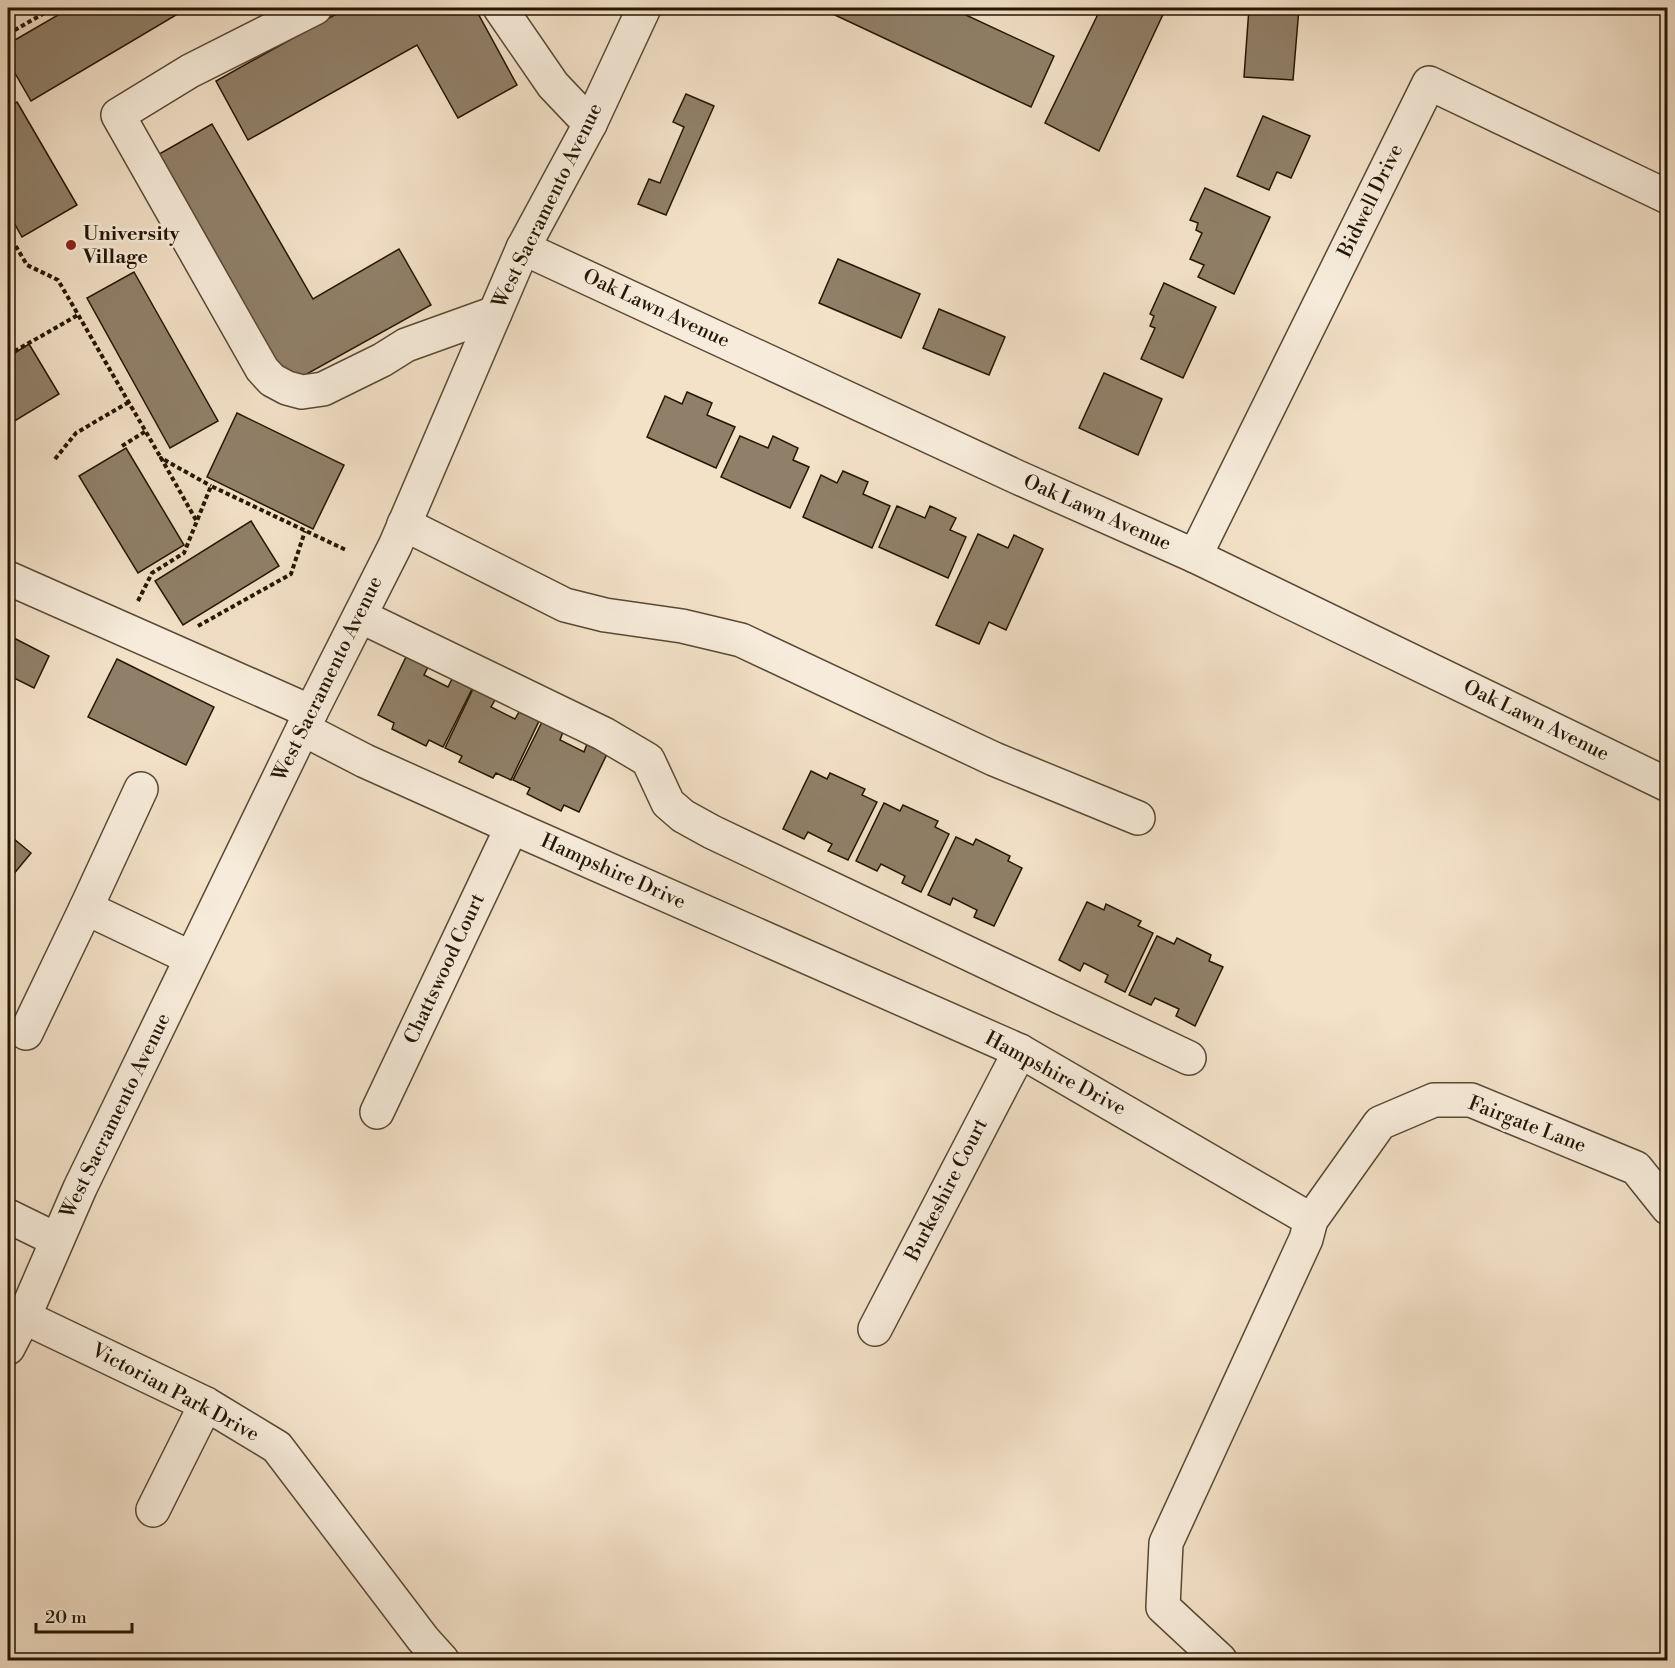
<svg xmlns="http://www.w3.org/2000/svg" width="1675" height="1668" viewBox="0 0 1675 1668" font-family="'Libre Bodoni',serif">
  <style>
    .building { fill: #908069; stroke: #251602; stroke-width: 1.5 }
    .lines { fill: none; stroke-linecap: round; stroke-linejoin: round }
    .minor-casing { stroke: #584934; stroke-width: 36 }
    .path { stroke: #251602; stroke-width: 4; stroke-dasharray: 4.5 3; stroke-linecap: butt }
    .minor { stroke: #f7ecdb; stroke-width: 33 }
    .poi-dot { fill: #8f2418; stroke: #f7ecdb; stroke-width: 2 }
    .labels { text-anchor: middle; dominant-baseline: central; stroke-width: 5; stroke-linejoin: round; paint-order: stroke }
    .street-label { font-size: 20px; fill: #251602; stroke: #f7ecdb }
    .poi-label { font-size: 20px; font-weight: bold; fill: #251602; stroke: #f7ecdb; text-anchor: start }
  </style>
  <rect width="100%" height="100%" fill="#f3e1c8"/>
  <filter id="stains"><feTurbulence type="fractalNoise" baseFrequency=".00333" numOctaves="4"/><feColorMatrix values="0 0 0 0 .2 0 0 0 0 .09 0 0 0 0 .02 0 0 0 .5 -.17"/></filter>
  <radialGradient id="worn" r=".72"><stop offset=".6" stop-color="#630" stop-opacity="0"/><stop offset="1" stop-color="#630" stop-opacity=".3"/></radialGradient>
  <g class="building">
    <polygon points="70,8 171,8 176,15 31,101 8,61 8,44"/>
    <polygon points="347,8 475,8 517,85 458,118 417,45 248,140 216,81"/>
    <polygon points="820,8 951,8 1054,56 1031,107"/>
    <polygon points="1101,8 1166,8 1099,151 1045,123"/>
    <polygon points="1249,8 1299,8 1293,80 1244,77"/>
    <polygon points="686,94 714,106 666,215 638,204 649,179 660,183 684,127 673,122"/>
    <polygon points="17,102 77,205 22,237 8,212 8,108"/>
    <polygon points="1263,116 1310,136 1291,178 1277,172 1269,190 1237,176"/>
    <polygon points="212,124 313,299 399,249 431,305 287,385 154,157"/>
    <polygon points="1205,188 1270,217 1234,294 1198,277 1204,265 1190,259 1202,233 1196,230 1198,223 1190,220"/>
    <polygon points="838,259 920,294 901,338 819,303"/>
    <polygon points="134,272 218,421 170,448 87,298"/>
    <polygon points="1164,283 1216,307 1183,378 1141,359 1155,328 1150,326 1154,316 1150,314"/>
    <polygon points="939,309 1005,337 989,375 923,348"/>
    <polygon points="29,344 59,394 8,425 8,357"/>
    <polygon points="1104,373 1162,399 1138,455 1079,428"/>
    <polygon points="687,392 712,403 707,415 735,427 716,468 647,437 665,396 682,404"/>
    <polygon points="237,413 344,465 313,529 207,477"/>
    <polygon points="740,436 768,448 773,436 798,448 793,460 809,467 790,508 721,477"/>
    <polygon points="126,448 184,545 138,573 79,476"/>
    <polygon points="843,471 868,482 863,494 890,506 872,548 803,517 821,475 837,483"/>
    <polygon points="897,506 925,518 930,506 956,518 950,530 966,537 948,578 879,547"/>
    <polygon points="251,521 279,566 183,625 155,581"/>
    <polygon points="978,534 1008,548 1014,535 1043,549 1006,630 989,622 979,644 936,625"/>
    <polygon points="8,635 49,656 34,688 8,675"/>
    <polygon points="406,657 428,667 424,675 448,687 452,679 472,689 443,747 429,740 426,746 392,729 394,723 378,715"/>
    <polygon points="117,659 214,707 186,765 88,717"/>
    <polygon points="473,689 495,700 491,707 515,719 519,712 539,721 511,780 496,773 493,778 459,762 462,756 445,748"/>
    <polygon points="542,722 563,732 560,740 584,752 587,744 607,754 579,812 564,805 561,811 527,794 530,788 513,780"/>
    <polygon points="811,771 827,779 830,773 865,789 862,795 877,802 848,860 828,851 832,844 808,832 804,839 783,829"/>
    <polygon points="884,803 900,811 903,805 938,821 935,827 949,834 921,892 902,883 905,876 881,864 877,871 856,861"/>
    <polygon points="8,834 31,853 8,881"/>
    <polygon points="956,837 973,845 976,839 1010,856 1008,861 1022,868 994,926 974,917 977,910 953,898 950,905 928,895"/>
    <polygon points="1087,902 1104,910 1106,904 1141,921 1138,926 1153,933 1125,992 1105,982 1108,975 1084,963 1080,971 1059,960"/>
    <polygon points="1157,936 1174,944 1177,938 1211,955 1209,961 1223,967 1195,1026 1176,1016 1179,1009 1155,998 1151,1005 1129,995"/>
  </g>
  <g class="lines">
    <defs>
      <g id="minor">
        <polyline points="315,8 190,71 118,115 262,369 272,380 287,388 302,392 323,389 382,360 406,345 495,313"/>
        <polyline points="500,8 553,85 590,124"/>
        <polyline points="523,248 1017,477 1195,556 1668,785"/>
        <polyline points="404,524 565,605 605,615 682,626 741,640 994,759 1138,818"/>
        <polyline points="1195,556 1429,83 1668,197"/>
        <polyline points="8,578 311,712"/>
        <polyline points="360,616 604,734 648,760 668,803 683,816 712,832 1189,1058"/>
        <polyline points="303,729 365,761 512,827 1020,1051 1311,1220"/>
        <polyline points="141,789 86,908 191,958"/>
        <polyline points="26,1033 86,908"/>
        <polyline points="377,1112 512,827"/>
        <polyline points="8,1216 57,1240"/>
        <polyline points="24,1317 206,1404 277,1447 423,1639 442,1660"/>
        <polyline points="875,1329 1020,1051"/>
        <polyline points="8,1348 24,1317 80,1188 311,712 395,546 523,248 590,124 644,8"/>
        <polyline points="153,1510 206,1404"/>
        <polyline points="1220,1660 1163,1607 1166,1543 1306,1239 1311,1220 1380,1123 1434,1100 1471,1100 1636,1168 1668,1208"/>
      </g>
    </defs>
    <use href="#minor" class="minor-casing"/>
    <g class="path">
      <polyline points="181,8 184,8"/>
      <polyline points="8,34 53,8"/>
      <polyline points="8,233 27,265 58,280 161,458"/>
      <polyline points="8,355 78,315"/>
      <polyline points="122,446 146,431"/>
      <polyline points="55,459 76,433 129,402"/>
      <polyline points="196,520 161,458 211,486"/>
      <polyline points="138,601 152,573 184,553 211,486 346,550"/>
      <polyline points="198,626 291,574 305,531"/>
    </g>
    <use href="#minor" class="minor"/>
  </g>
  <circle class="poi-dot" cx="71" cy="245" r="6"/>
  <g class="labels">
    <g class="street-label">
      <text transform="translate(1371 201) rotate(-64)">Bidwell Drive</text>
      <text transform="translate(548 206) rotate(-64)">West Sacramento Avenue</text>
      <text transform="translate(656 309) rotate(25)">Oak Lawn Avenue</text>
      <text transform="translate(1097 513) rotate(24)">Oak Lawn Avenue</text>
      <text transform="translate(328 679) rotate(-64)">West Sacramento Avenue</text>
      <text transform="translate(1536 721) rotate(26)">Oak Lawn Avenue</text>
      <text transform="translate(613 872) rotate(24)">Hampshire Drive</text>
      <text transform="translate(445 969) rotate(-65)">Chattswood Court</text>
      <text transform="translate(1055 1074) rotate(28)">Hampshire Drive</text>
      <text transform="translate(116 1116) rotate(-64)">West Sacramento Avenue</text>
      <text transform="translate(1527 1125) rotate(21)">Fairgate Lane</text>
      <text transform="translate(947 1190) rotate(-63)">Burkeshire Court</text>
      <text transform="translate(175 1393) rotate(28)">Victorian Park Drive</text>
    </g>
    <g class="poi-label">
      <text x="83" y="234">University<tspan x="83" dy="23">Village</tspan></text>
    </g>
  </g>
  <rect width="1675" height="1668" fill="none" stroke="#f3e1c8" stroke-width="30"/>
  <rect x="9" y="9" width="1657" height="1650" fill="none" stroke="#251602" stroke-width="3"/>
  <rect x="15" y="15" width="1645" height="1638" fill="none" stroke="#251602" stroke-width="1.5"/>
  <path d="M36 1623v9h96v-9" fill="none" stroke="#251602" stroke-width="3"/>
  <text x="45" y="1623" font-size="18" fill="#251602" stroke="#f7ecdb" stroke-width="4.5" paint-order="stroke">20 m</text>
  <rect width="100%" height="100%" filter="url(#stains)"/>
  <rect width="100%" height="100%" fill="url(#worn)"/>
</svg>
